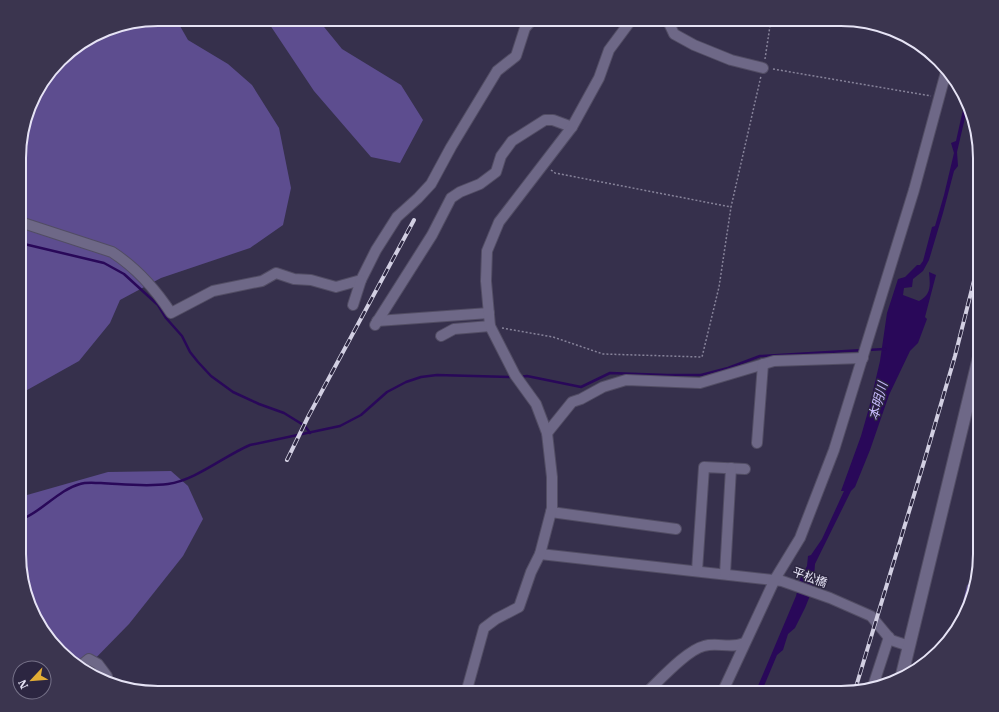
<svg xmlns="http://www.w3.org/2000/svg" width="999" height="712" viewBox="0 0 999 712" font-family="'IBM Plex Serif','Noto Sans JP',serif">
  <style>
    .green { fill: #5d4d8f }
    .water { fill: #290859 }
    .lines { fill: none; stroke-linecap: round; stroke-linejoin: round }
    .stream { stroke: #290859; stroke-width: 2.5 }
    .minor-casing { stroke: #524d64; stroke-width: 12 }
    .tertiary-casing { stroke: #524d64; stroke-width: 14 }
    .path { stroke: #87839a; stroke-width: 1.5; stroke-dasharray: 2 2; stroke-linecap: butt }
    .minor { stroke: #6e6887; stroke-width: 10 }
    .tertiary { stroke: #6e6887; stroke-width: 12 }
    .rail-casing { stroke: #d2cfe2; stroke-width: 4 }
    .rail { stroke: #2c2641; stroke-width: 2.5; stroke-dasharray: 8; stroke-linecap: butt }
    .labels { text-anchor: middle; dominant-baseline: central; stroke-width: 3; stroke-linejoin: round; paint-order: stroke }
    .street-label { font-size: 12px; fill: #e6e3f5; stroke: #2c2641 }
    .water-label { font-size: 13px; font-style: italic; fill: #c6b9fc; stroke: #2c2641 }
    .rim { fill: none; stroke: #e6e3f5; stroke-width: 2 }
  </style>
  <rect width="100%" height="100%" fill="#36304c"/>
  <g class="green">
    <polygon points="158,19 176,19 188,40 228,64 252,85 279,128 291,188 283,225 250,248 161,278 120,300 110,323 79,361 20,394 20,140 33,96 66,54 105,29"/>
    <polygon points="266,19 320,19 320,22 342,49 401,85 423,120 400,163 371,157 314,91"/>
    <polygon points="171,471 188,486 203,519 183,556 129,624 84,670 73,664 38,623 20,572 20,497 108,472"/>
    <polygon points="976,581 970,607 956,630 967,585"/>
  </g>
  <path class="water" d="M966,96L968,105L957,152L958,166L954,171L943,213L929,260L923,271L913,279L912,287L904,288L903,295L919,301C932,294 930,284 929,272L936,275L925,317L927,319L918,343L910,351L889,395L870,450L855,487L851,491L815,564L814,577L815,583L805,608L795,628L788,634L783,650L777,655L761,693H755L796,596L800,579L807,566L808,556L811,555L822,539L844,491H841L861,436L869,408L880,361L887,313L898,279L905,277L917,265H920L923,261L932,227L935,226L944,195L954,153L951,143L956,141Z"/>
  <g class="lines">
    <g class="stream">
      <polyline points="20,243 104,263 124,274 158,305 166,318 182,336 190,352 198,362 211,376 233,392 259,404 284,413 305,426 310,433"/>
      <polyline points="868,350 885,349"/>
      <polyline points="519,377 527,376 581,387 610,373 667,375 701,375 728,368 760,356 863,350"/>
      <path d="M20,520C42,512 58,490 80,484C86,482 94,483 101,483C123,484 145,487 168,484C196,480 224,456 250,445L340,426L361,415L387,392L406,382L421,377L437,375L512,377"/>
    </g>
    <defs>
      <g id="minor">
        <polyline points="667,19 674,34 694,45 731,60 763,68"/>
        <path d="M20,222L112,252C135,267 156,290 171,313L213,291L262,281L276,273L294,279L311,280L336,287L361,280L376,250L397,217L418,198L431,184L451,147L497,71L516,56L525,28L533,19"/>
        <polyline points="353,305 361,280"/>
        <polyline points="377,321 489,313"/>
        <polyline points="375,325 432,235 451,198 460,192 480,184 496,172 501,156 512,141 545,120 553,120 572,127"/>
        <polyline points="441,336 454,329 490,326"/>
        <polyline points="547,433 572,402 581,399 603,387 626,380 700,383 774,361 863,358"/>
        <polyline points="757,443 763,364"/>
        <polyline points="551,512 676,529"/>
        <polyline points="540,554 782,581 830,598 871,616 891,640 909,646"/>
        <polyline points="697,571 704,467 745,469"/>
        <polyline points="725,574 731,468"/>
        <polyline points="79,667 89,659 98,664 107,676 106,681"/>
        <polyline points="873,686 889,637"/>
        <polyline points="466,693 484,628 496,619 519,607 531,572 540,554 552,508 552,477 547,433 536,404 515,375 490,326 486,281 487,251 499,222 572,127 599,78 609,50 632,19"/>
        <path d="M646,693C660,680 687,650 704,646C717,642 731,649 744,643"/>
        <polyline points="722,693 775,579 800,538 834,450 914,190 946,72"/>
      </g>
      <polyline id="tertiary" points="901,679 980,353"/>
    </defs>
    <use href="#minor" class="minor-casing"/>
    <use href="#tertiary" class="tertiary-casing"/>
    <g class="path">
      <polyline points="765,59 771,19"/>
      <polyline points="773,69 931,96"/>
      <polyline points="551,170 555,173 731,207"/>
      <polyline points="502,328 553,337 603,354 702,357 719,287 731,207 761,76"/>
    </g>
    <use href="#minor" class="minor"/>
    <use href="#tertiary" class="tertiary"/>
    <defs>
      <g id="rail">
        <polyline points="287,460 308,417 414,220"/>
        <polyline points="855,690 924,462 955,356 980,257"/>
      </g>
    </defs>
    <use href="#rail" class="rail-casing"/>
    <use href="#rail" class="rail"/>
  </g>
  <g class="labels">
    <g class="street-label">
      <text transform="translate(810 577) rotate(20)">平松橋</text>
    </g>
    <g class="water-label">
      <text transform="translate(878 401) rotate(-75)">本明川</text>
    </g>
  </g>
  <path d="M0 0H999V712H0ZM158 26H841A132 132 0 0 1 973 158V554A132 132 0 0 1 841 686H158A132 132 0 0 1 26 554V158A132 132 0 0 1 158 26Z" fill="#3b354f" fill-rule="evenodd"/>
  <path class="rim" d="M158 26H841A132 132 0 0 1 973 158V554A132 132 0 0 1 841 686H158A132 132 0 0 1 26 554V158A132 132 0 0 1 158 26Z"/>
  <g transform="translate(32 680) rotate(244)"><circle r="19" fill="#2c2641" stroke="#767289"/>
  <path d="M0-3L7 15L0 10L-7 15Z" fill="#e3ae35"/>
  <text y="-6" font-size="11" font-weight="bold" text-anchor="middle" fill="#e6e3f5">N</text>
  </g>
</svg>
